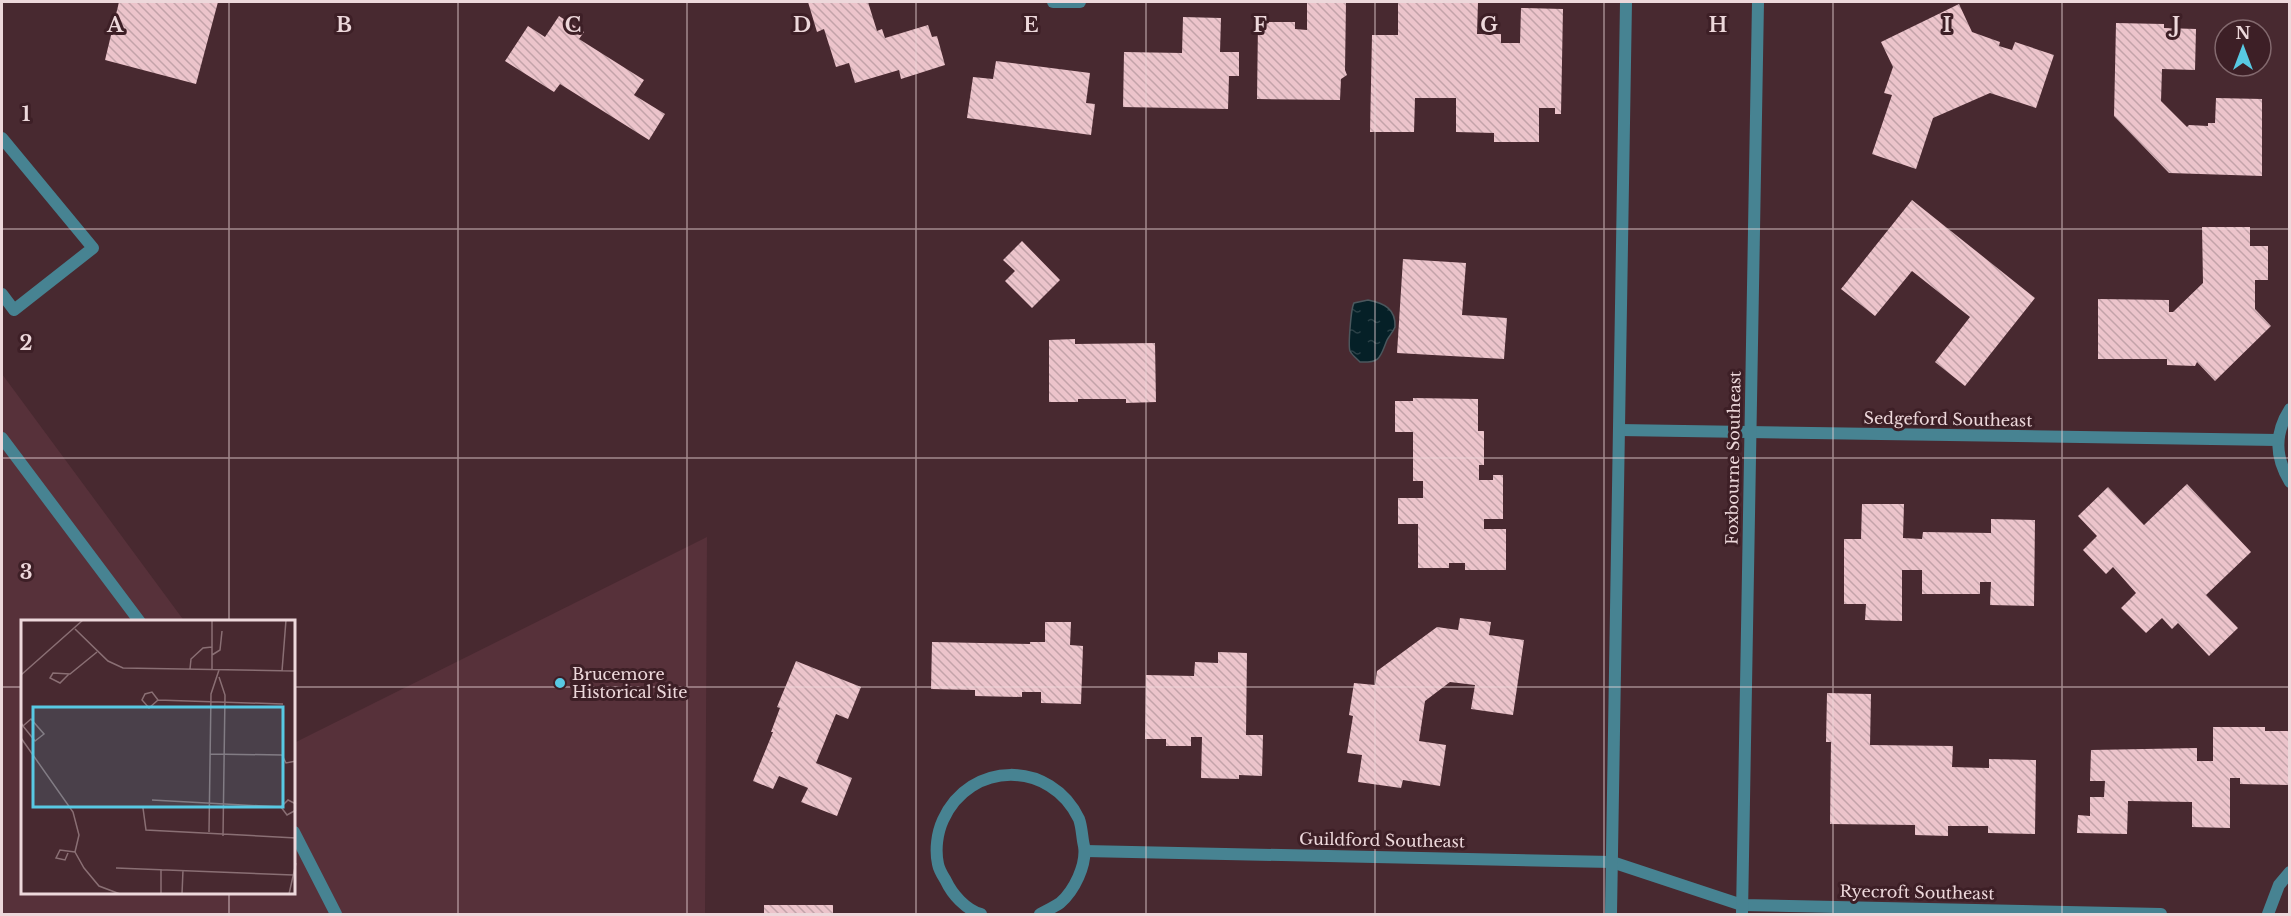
<svg xmlns="http://www.w3.org/2000/svg" width="2291" height="916" viewBox="0 0 2291 916" font-family="'Libre Baskerville',serif">
  <style>
    .built { fill: #57313a }
    .water { fill: url(#water-ripples); stroke: #4b575d; stroke-width: 1.5 }
    .building { fill: url(#building-back-hatch) }
    .lines { fill: none; stroke-linecap: round; stroke-linejoin: round }
    .service { stroke: #478392; stroke-width: 12 }
    .minor { stroke: #478392; stroke-width: 12 }
    .grid { fill: none; stroke: #edd8db; stroke-width: 1.5; stroke-opacity: 0.55 }
    .poi-dot { fill: #58c9e3; stroke: #3d1f26; stroke-width: 2 }
    .labels { text-anchor: middle; dominant-baseline: central; stroke-width: 6; stroke-linejoin: round; paint-order: stroke }
    .street-label { font-size: 16px; fill: #edd8db; stroke: #3d1f26 }
    .poi-label { font-size: 16px; fill: #edd8db; stroke: #3d1f26; text-anchor: start }
    .inset-road { fill: none; stroke: #8a6f74; stroke-width: 1.5 }
    .view { fill: #58c9e3; fill-opacity: 0.15; stroke: #58c9e3; stroke-width: 3 }
    .inset-edge { fill: none; stroke: #edd8db; stroke-width: 3 }
    .grid-label { font-size: 20px; text-anchor: middle; font-weight: bold; fill: #edd8db; stroke: #3d1f26; stroke-width: 6; stroke-linejoin: round; paint-order: stroke }
  </style>
  <defs>
    <pattern id="water-ripples" width="26" height="14" patternUnits="userSpaceOnUse" patternTransform="scale(1.5)"><rect width="26" height="14" fill="#052027"/><path d="M2 4q2-2 4 0t4 0M15 11q2-2 4 0t4 0" fill="none" stroke="#2a4046"/></pattern>
    <pattern id="building-back-hatch" width="6" height="6" patternUnits="userSpaceOnUse" patternTransform="scale(1.5)"><rect width="6" height="6" fill="#ecc4cb"/><path d="M-1 5l2 2M0 0l6 6M5-1l2 2" fill="none" stroke="#c3a3a9"/></pattern>
  </defs>
  <rect width="100%" height="100%" fill="#482930"/>
  <polygon class="built" points="2,374 185,622 22,622 22,894 294,894 294,743 707,537 705,914 2,914"/>
  <path class="water" d="M1368,300C1384,303 1396,309 1395,327C1393,332 1389,336 1387,340C1380,357 1381,363 1360,362C1356,358 1352,355 1350,351C1348,346 1351,308 1354,303Z"/>
  <g class="building">
    <polygon points="119,2 218,2 196,84 105,60"/>
    <polygon points="808,2 868,2 877,31 882,29 885,38 928,25 932,37 937,36 945,65 901,79 899,70 855,83 849,63 836,67 824,29 817,32"/>
    <polygon points="1307,2 1346,2 1345,70 1347,75 1341,79 1340,100 1257,99 1258,22 1295,22 1295,29 1307,30"/>
    <polygon points="1398,2 1478,2 1477,34 1501,34 1501,43 1520,43 1521,8 1563,9 1561,114 1555,114 1555,108 1539,108 1539,142 1494,142 1494,133 1456,132 1456,98 1415,98 1414,132 1370,132 1372,35 1398,35"/>
    <polygon points="1959,4 1972,32 2000,42 1999,46 2012,50 2015,42 2054,55 2036,108 1990,93 1933,118 1916,169 1872,154 1892,95 1884,93 1893,67 1881,42"/>
    <polygon points="559,16 584,32 579,39 644,80 634,95 665,114 649,140 560,84 554,92 505,61 528,26 545,37"/>
    <polygon points="1183,17 1221,18 1220,52 1239,52 1239,76 1229,76 1228,109 1123,107 1124,52 1182,53"/>
    <polygon points="2116,23 2164,24 2164,28 2196,29 2195,70 2162,69 2161,101 2187,127 2189,125 2208,126 2208,123 2215,123 2216,98 2262,99 2262,176 2169,173 2114,116"/>
    <polygon points="996,61 1090,73 1086,103 1095,104 1091,135 967,118 973,77 993,79"/>
    <polygon points="1912,200 2035,298 1965,386 1935,362 1970,317 1912,271 1875,316 1841,289"/>
    <polygon points="2202,227 2250,227 2250,246 2268,246 2268,280 2255,280 2255,309 2271,326 2215,381 2197,362 2195,366 2167,365 2167,359 2098,359 2098,299 2169,300 2169,312 2173,312 2203,283"/>
    <polygon points="1022,241 1060,280 1032,308 1005,281 1015,271 1003,260"/>
    <polygon points="1403,259 1466,263 1462,315 1507,318 1504,359 1397,353"/>
    <polygon points="1075,339 1075,344 1155,343 1156,402 1126,403 1126,399 1078,399 1078,402 1049,402 1049,340"/>
    <polygon points="1413,398 1478,399 1478,431 1484,431 1484,465 1479,465 1479,480 1493,480 1493,475 1503,475 1503,519 1484,519 1484,529 1506,529 1506,570 1465,570 1465,563 1449,563 1449,568 1418,568 1418,524 1398,524 1398,498 1423,498 1423,481 1413,481 1413,432 1395,432 1395,401 1413,401"/>
    <polygon points="2187,484 2251,552 2206,595 2238,628 2209,656 2178,623 2172,629 2162,618 2146,633 2121,608 2136,593 2113,567 2106,574 2083,550 2097,536 2078,516 2108,487 2144,525"/>
    <polygon points="1862,504 1904,504 1903,538 1922,539 1923,532 1991,533 1991,519 2035,520 2034,606 1990,605 1991,582 1980,582 1980,594 1922,594 1922,570 1902,570 1902,621 1865,620 1866,604 1844,604 1844,539 1861,539"/>
    <polygon points="1460,618 1491,622 1489,635 1524,640 1513,715 1471,709 1475,685 1450,682 1425,701 1419,741 1446,745 1440,786 1403,780 1401,788 1358,782 1362,755 1347,753 1353,716 1349,715 1354,683 1375,685 1377,671 1437,627 1458,630"/>
    <polygon points="1045,622 1071,622 1070,645 1083,646 1081,704 1041,703 1041,692 1022,692 1022,697 975,696 975,690 931,689 932,642 1030,644 1030,642 1045,642"/>
    <polygon points="1218,652 1247,653 1246,735 1263,735 1262,776 1239,775 1239,779 1201,778 1202,737 1191,737 1191,746 1166,746 1166,739 1145,739 1146,675 1194,676 1195,662 1218,663"/>
    <polygon points="796,661 861,687 848,719 836,714 816,763 852,778 837,816 801,802 808,788 779,776 773,789 753,781 773,732 771,732 780,708 777,707"/>
    <polygon points="1827,693 1871,694 1870,745 1953,746 1952,767 1989,768 1989,759 2036,760 2035,834 1988,833 1988,826 1948,826 1948,836 1915,835 1915,825 1830,824 1831,742 1826,742"/>
    <polygon points="2213,727 2265,727 2265,731 2290,731 2290,785 2240,784 2240,778 2230,778 2230,828 2192,827 2192,802 2128,801 2127,834 2077,833 2078,815 2090,816 2090,797 2104,797 2105,781 2090,781 2091,750 2197,748 2197,761 2213,761"/>
    <rect x="764" y="905" width="69" height="9"/>
  </g>
  <g class="lines">
    <g class="service">
      <polyline points="2,138 93,248 14,310 2,294"/>
      <polyline points="2,438 140,622"/>
      <polyline points="294,832 336,914"/>
    </g>
    <g class="minor">
      <polyline points="1053,2 1080,2"/>
      <path d="M2290,409C2274,434 2275,457 2290,482"/>
      <polyline points="1619,430 2277,440"/>
      <polyline points="1085,851 1612,862 1742,905 2161,914"/>
      <path d="M981,914C966,910 952,894 946,881C943,876 939,870 938,864C935,850 937,833 943,820C970,760 1051,760 1079,819C1082,827 1082,838 1084,846C1087,865 1074,891 1060,903C1054,907 1046,911 1040,914"/>
      <polyline points="1611,914 1626,2"/>
      <polyline points="1742,914 1758,2"/>
      <polyline points="2268,914 2279,885 2290,872"/>
    </g>
  </g>
  <path class="grid" d="M229,2V622M458,2V914M687,2V914M916,2V914M1146,2V914M1375,2V914M1604,2V914M1833,2V914M2062,2V914M2,229H2290M2,458H2290M2,687H22M294,687H2290M229,894V914"/>
  <circle class="poi-dot" cx="560" cy="683" r="6"/>
  <g class="labels">
    <g class="street-label">
      <text transform="translate(1948 419) rotate(1)">Sedgeford Southeast</text>
      <text transform="translate(1733 458) rotate(-89)">Foxbourne Southeast</text>
      <text transform="translate(1382 840) rotate(1)">Guildford Southeast</text>
      <text transform="translate(1917 892) rotate(1)">Ryecroft Southeast</text>
    </g>
    <g class="poi-label">
      <text x="572" y="674">Brucemore<tspan x="572" dy="18">Historical Site</tspan></text>
    </g>
  </g>
  <g transform="translate(21 620)">
    <rect width="274" height="274" fill="#482930"/>
    <path class="inset-road" d="M54,9L87,41L102,48L275,51M191,35L199,30L201,11M169,49L170,39L182,28L191,27M191,50V0M261,51L265,0M48,54L39,63L29,58L32,53L49,54L76,32M0,55L62,0M198,57L204,75L202,216M137,80L128,88L121,80L124,74L131,72L137,80L262,84M0,103L2,106L14,121L23,114L10,99L2,106M0,118L52,192L58,215L54,232L63,248L78,266L99,274M189,134L261,135M261,135L265,143L275,141M131,180L260,187M260,187L266,195L275,190M260,187L267,180L275,184M122,188L125,210L275,218M188,212L190,74L198,50M47,233L44,240L35,238L39,230L54,232M95,248L272,255M140,249V274M161,274L162,250M268,274L275,243"/>
    <path class="view" d="M12,87H262V187H12Z"/>
    <rect width="274" height="274" class="inset-edge"/>
  </g>
  <g class="grid-label">
    <text x="115" y="32">A</text>
    <text x="344" y="32">B</text>
    <text x="573" y="32">C</text>
    <text x="802" y="32">D</text>
    <text x="1031" y="32">E</text>
    <text x="1260" y="32">F</text>
    <text x="1489" y="32">G</text>
    <text x="1718" y="32">H</text>
    <text x="1947" y="32">I</text>
    <text x="2176" y="32">J</text>
    <text x="26" y="121">1</text>
    <text x="26" y="350">2</text>
    <text x="26" y="579">3</text>
  </g>
  <rect width="2291" height="916" fill="none" stroke="#edd8db" stroke-width="6"/>
  <g transform="translate(2243 48)"><circle r="28" fill="#3d1f26" stroke="#83696e" stroke-width="1.5"/>
  <path d="M0-4.5L10 22L0 15L-10 22Z" fill="#58c9e3"/>
  <text y="-9" font-size="16" font-weight="bold" text-anchor="middle" fill="#edd8db">N</text>
  </g>
</svg>
